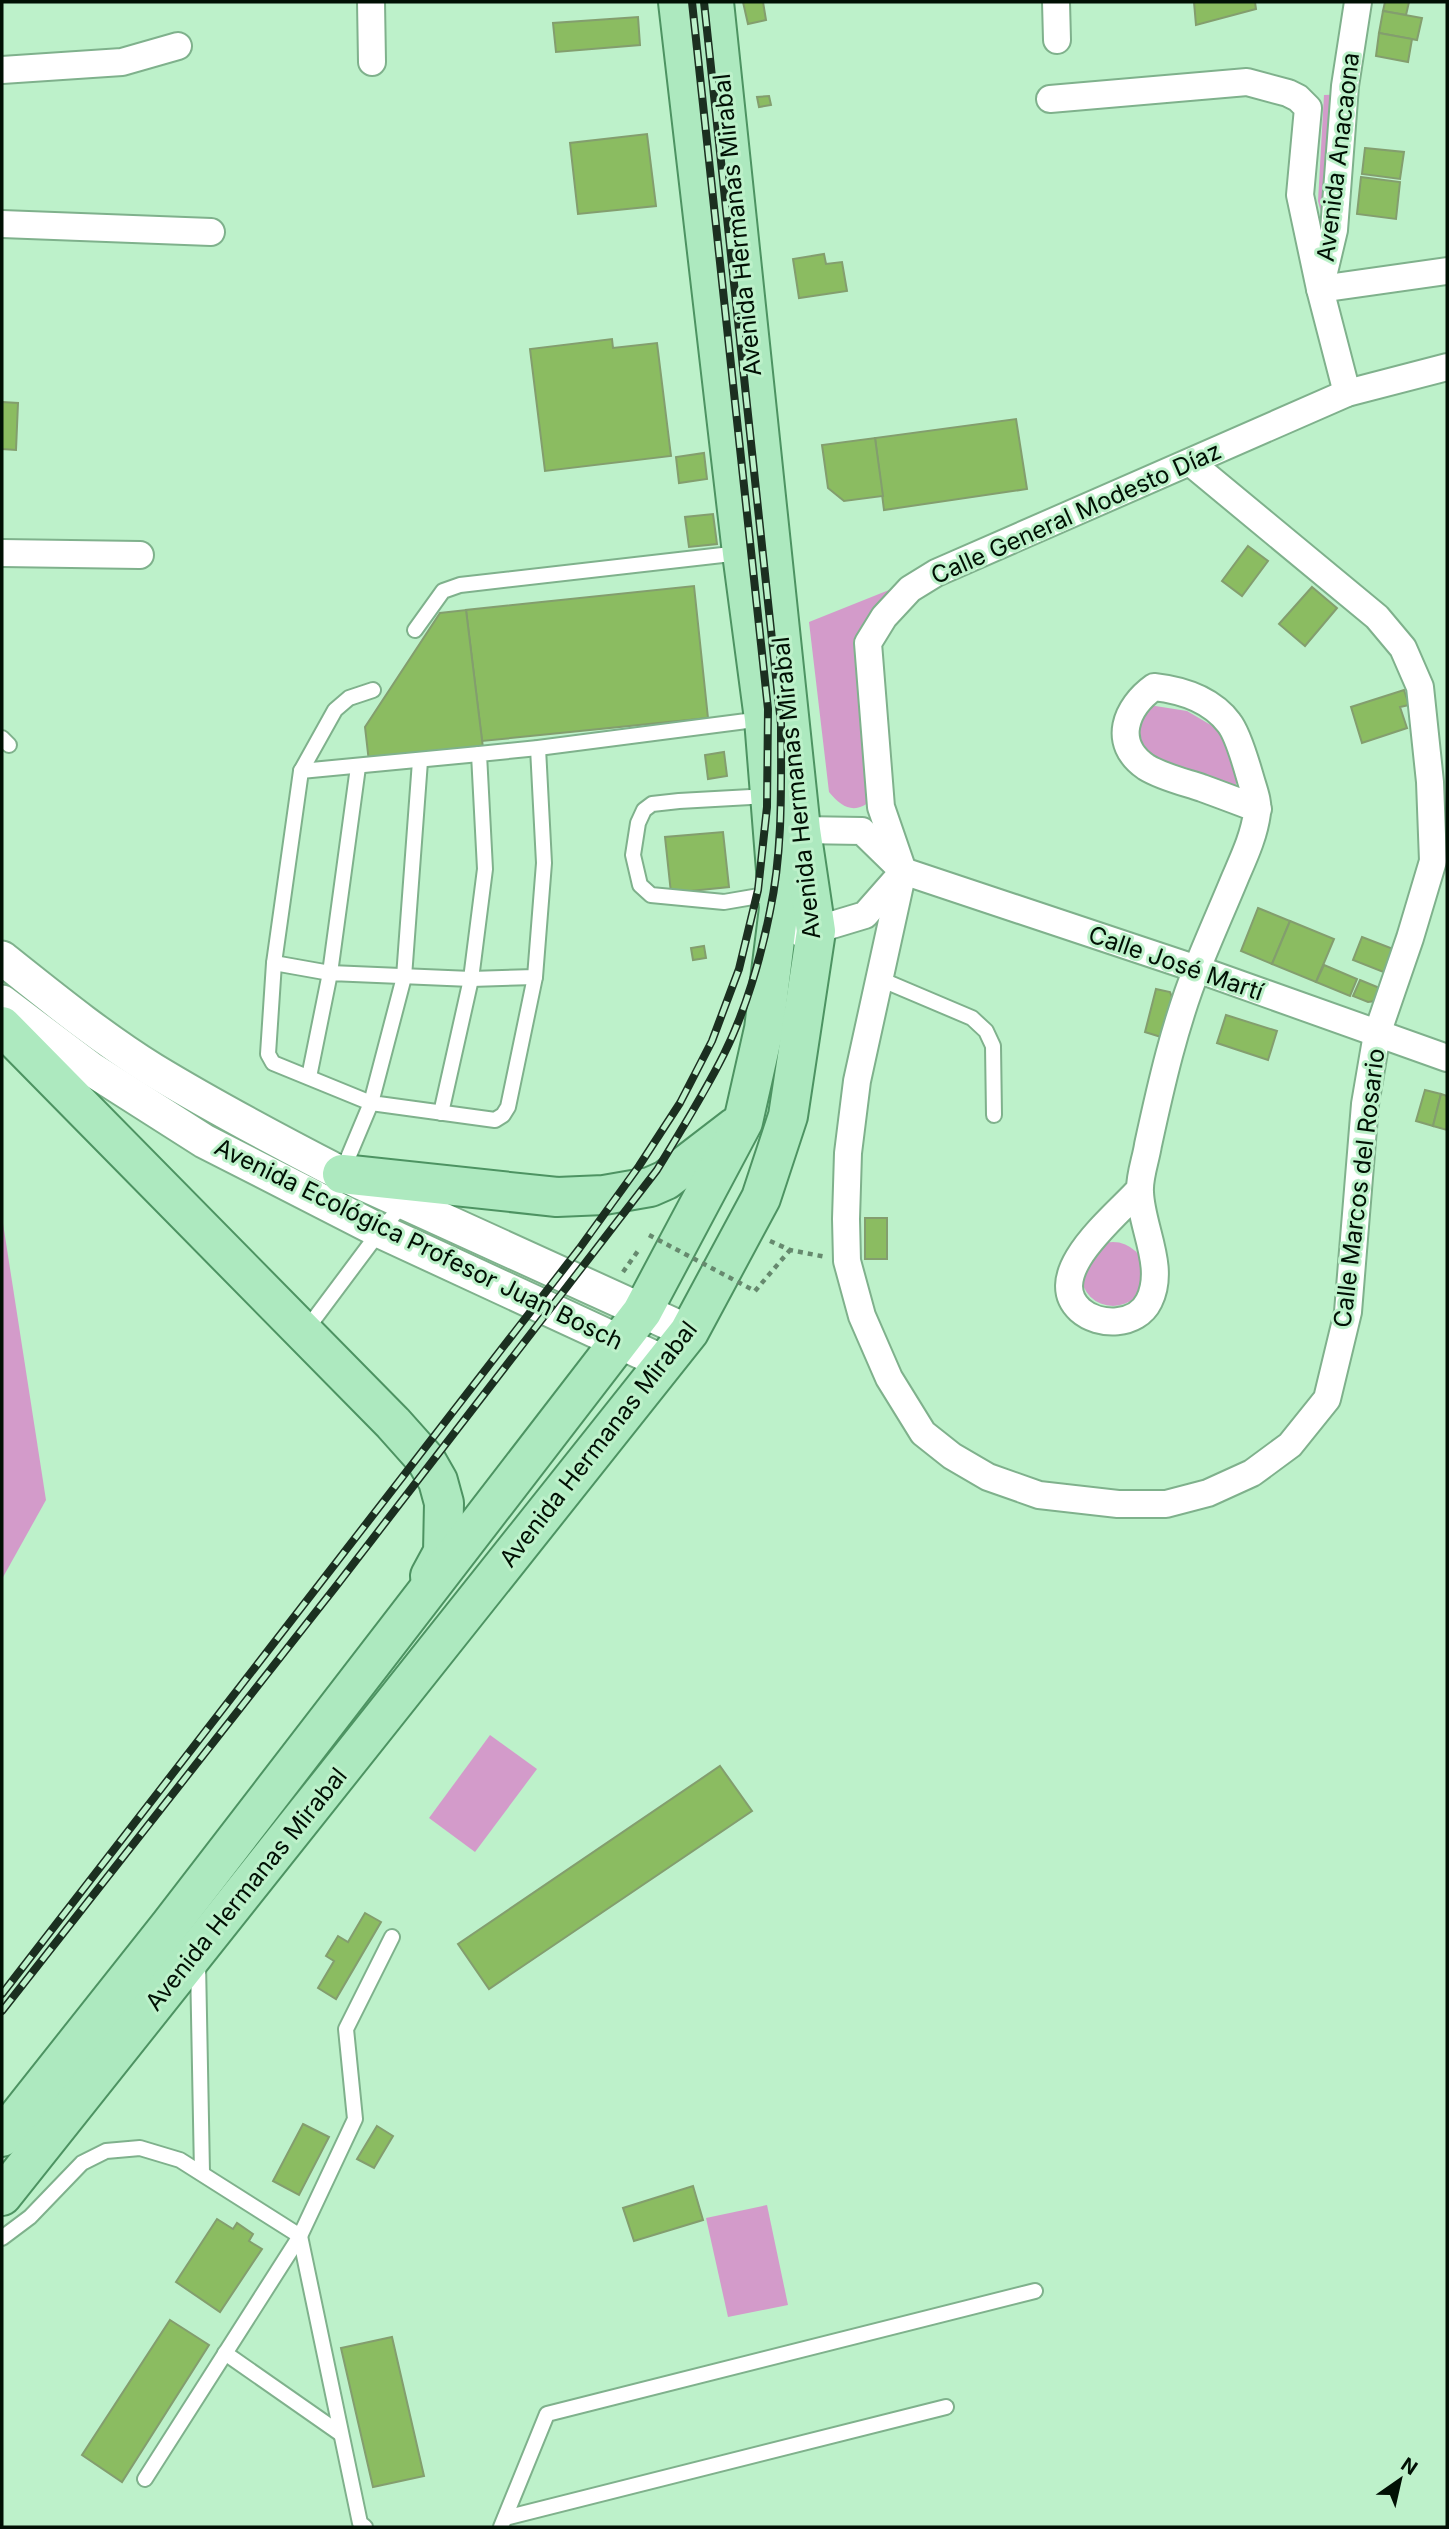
<svg xmlns="http://www.w3.org/2000/svg" width="1449" height="2529" viewBox="0 0 1449 2529" font-family="Inter,sans-serif">
  <style>
    .green { fill: #d39bca }
    .building { fill: #8bbc61; stroke: #839e6e; stroke-width: 2 }
    .lines { fill: none; stroke-linecap: round; stroke-linejoin: round }
    .service-casing { stroke: #7fb18c; stroke-width: 18 }
    .minor-casing { stroke: #7fb18c; stroke-width: 30 }
    .tertiary-casing { stroke: #7fb18c; stroke-width: 37 }
    .primary-casing { stroke: #4d9362; stroke-width: 42 }
    .path { stroke: #66896e; stroke-width: 4.5; stroke-dasharray: 5 5; stroke-linecap: butt }
    .service { stroke: #fff; stroke-width: 14 }
    .minor { stroke: #fff; stroke-width: 26 }
    .tertiary { stroke: #fff; stroke-width: 33 }
    .primary { stroke: #ade9bf; stroke-width: 38 }
    .rail-casing { stroke: #1b2f20; stroke-width: 8 }
    .rail { stroke: #bdf1ca; stroke-width: 5; stroke-dasharray: 16; stroke-linecap: butt }
    .path-bridge { stroke: #66896e; stroke-width: 4.5; stroke-dasharray: 5 5; stroke-linecap: butt }
    .labels { text-anchor: middle; dominant-baseline: central; stroke-width: 6; stroke-linejoin: round; paint-order: stroke }
    .street-label { font-size: 24px; fill: #011004; stroke: #bdf1ca }
  </style>
  <rect width="100%" height="100%" fill="#bdf1ca"/>
  <g class="green">
    <polygon points="1351,94 1328,239 1318,201 1324,95"/>
    <path d="M904,584L881,609L874,798C856,815 843,809 829,792L809,622Z"/>
    <polygon points="1149,705 1187,711 1221,731 1236,767 1236,791 1145,755 1136,727"/>
    <polygon points="2,1217 46,1500 2,1579"/>
    <circle cx="1113" cy="1274" r="32"/>
    <polygon points="490,1735 537,1769 475,1852 429,1818"/>
    <polygon points="767,2205 788,2305 728,2317 706,2218"/>
  </g>
  <g class="building">
    <polygon points="743,2 763,2 766,20 748,24"/>
    <polygon points="1194,2 1255,2 1256,9 1196,25"/>
    <polygon points="1385,2 1409,2 1406,15 1383,11"/>
    <polygon points="1383,11 1422,18 1417,40 1379,33"/>
    <polygon points="638,17 640,45 556,52 553,23"/>
    <polygon points="1379,33 1412,39 1408,62 1376,56"/>
    <polygon points="769,96 771,105 759,107 757,97"/>
    <polygon points="647,134 656,206 578,214 570,143"/>
    <polygon points="1365,148 1404,152 1400,179 1362,174"/>
    <polygon points="1361,177 1400,182 1396,219 1357,214"/>
    <polygon points="824,254 826,264 842,262 847,291 799,298 793,259"/>
    <polygon points="612,339 613,348 657,343 671,456 545,471 530,349"/>
    <polygon points="2,402 18,403 16,450 2,449"/>
    <polygon points="1016,419 1027,489 884,510 875,438"/>
    <polygon points="875,438 883,496 844,501 828,488 822,445"/>
    <polygon points="704,453 707,479 679,483 676,457"/>
    <polygon points="713,514 717,544 689,547 685,517"/>
    <polygon points="1248,546 1268,561 1242,596 1222,581"/>
    <polygon points="694,586 708,718 482,741 466,610"/>
    <polygon points="1312,587 1337,608 1305,646 1279,624"/>
    <polygon points="466,610 483,748 369,762 365,727 440,613"/>
    <polygon points="1404,690 1409,705 1400,707 1407,728 1362,743 1351,707"/>
    <polygon points="724,752 727,776 708,779 705,755"/>
    <polygon points="723,832 729,887 671,893 665,837"/>
    <polygon points="1258,908 1290,921 1272,964 1241,951"/>
    <polygon points="1290,921 1334,939 1316,982 1272,964"/>
    <polygon points="1362,937 1401,952 1391,975 1353,960"/>
    <polygon points="704,946 706,958 693,960 691,948"/>
    <polygon points="1324,965 1357,979 1350,996 1316,982"/>
    <polygon points="1360,980 1382,989 1375,1001 1368,1002 1353,996"/>
    <polygon points="1156,989 1170,992 1173,1000 1164,1038 1145,1032"/>
    <polygon points="1226,1015 1277,1031 1268,1060 1217,1043"/>
    <polygon points="1425,1090 1441,1094 1433,1126 1416,1121"/>
    <polygon points="1441,1094 1447,1096 1447,1130 1433,1126"/>
    <rect x="865" y="1218" width="22" height="41"/>
    <polygon points="720,1766 752,1811 489,1989 458,1944"/>
    <polygon points="365,1913 381,1922 336,1999 318,1988 334,1961 326,1956 338,1936 348,1942"/>
    <polygon points="303,2124 329,2137 299,2195 273,2181"/>
    <polygon points="377,2126 393,2136 374,2168 357,2159"/>
    <polygon points="693,2186 703,2220 634,2241 623,2208"/>
    <polygon points="217,2219 233,2229 237,2223 253,2234 249,2241 262,2249 220,2312 176,2282"/>
    <polygon points="170,2320 209,2345 122,2482 82,2455"/>
    <polygon points="392,2337 424,2476 373,2487 341,2348"/>
  </g>
  <g class="lines">
    <defs>
      <g id="service">
        <polyline points="415,630 443,591 460,585 740,553"/>
        <polyline points="2,738 9,745"/>
        <polyline points="420,761 404,977 371,1103 495,1120 503,1115 508,1107 535,977"/>
        <polyline points="301,771 335,710 349,698 373,690"/>
        <polyline points="769,796 679,801 652,804 644,810 638,823 633,855 640,885 651,895 724,902 777,893"/>
        <polyline points="274,963 330,973 358,767"/>
        <polyline points="880,979 972,1018 986,1031 993,1046 994,1115"/>
        <polyline points="309,1077 330,973 471,979 535,977 544,863 538,748"/>
        <polyline points="441,1113 471,979 485,869 479,754 538,748 762,719"/>
        <polyline points="342,1172 371,1103 273,1063 268,1054 274,963 301,771 479,754"/>
        <polyline points="306,1330 380,1231 405,1202"/>
        <polyline points="198,1963 202,2172"/>
        <polyline points="300,2236 360,2523 365,2527"/>
        <polyline points="2,2238 30,2217 82,2163 106,2151 140,2148 180,2160 300,2236 355,2119 346,2029 392,1937"/>
        <polyline points="225,2353 341,2434"/>
        <polyline points="145,2479 300,2236"/>
        <polyline points="505,2518 946,2407"/>
        <polyline points="501,2527 547,2414 1035,2291"/>
      </g>
      <g id="minor">
        <polyline points="371,2 372,62"/>
        <polyline points="1056,2 1057,40"/>
        <polyline points="2,70 122,62 178,46"/>
        <polyline points="1050,99 1247,82 1288,93 1298,98 1308,108 1300,195 1320,289 1447,271"/>
        <polyline points="2,224 211,232"/>
        <polyline points="1347,393 1320,289 1334,230 1345,86 1358,2"/>
        <polyline points="2,553 140,555"/>
        <polyline points="787,835 801,830 862,831 903,871 1197,969 1447,1058"/>
        <polyline points="903,871 857,1081 848,1153 846,1219 847,1261 862,1316 889,1378 923,1433 952,1456 988,1477 1039,1495 1118,1504 1166,1504 1208,1493 1252,1473 1290,1445 1327,1399 1348,1312 1365,1104 1377,1034 1410,938 1433,861 1430,782 1420,687 1403,648 1377,617 1191,463"/>
        <polyline points="903,871 881,807 868,643 884,617 910,589 936,573 1347,393 1447,367"/>
        <polyline points="802,934 865,915 902,873"/>
        <path d="M1139,1190C1117,1215 1041,1274 1080,1310C1099,1327 1137,1326 1149,1301C1166,1267 1141,1227 1140,1192C1139,1177 1146,1159 1148,1145C1161,1085 1175,1023 1198,966C1210,936 1223,907 1235,878C1244,857 1254,836 1257,813C1259,802 1253,788 1250,777C1246,763 1237,733 1229,723C1211,699 1181,690 1154,687C1126,707 1111,743 1146,767C1162,777 1184,782 1202,788C1221,795 1240,802 1258,809"/>
      </g>
      <g id="tertiary">
        <path d="M2,958C51,997 100,1037 153,1070C214,1107 278,1141 342,1174L689,1332"/>
        <polyline points="2,1002 91,1069 204,1141 380,1231 665,1363"/>
      </g>
      <g id="primary">
        <polyline points="2,1026 393,1423 426,1460 438,1481 444,1503 443,1552 430,1576"/>
        <polyline points="342,1174 557,1197 604,1195 650,1187 666,1180 735,1127"/>
        <polyline points="2,2137 170,1925 642,1312 743,1122 764,1029 779,908 764,719 742,553 678,2"/>
        <polyline points="2,2196 689,1332 761,1198 788,1116 816,931 801,830 714,2"/>
      </g>
    </defs>
    <use href="#service" class="service-casing"/>
    <use href="#minor" class="minor-casing"/>
    <use href="#tertiary" class="tertiary-casing"/>
    <use href="#primary" class="primary-casing"/>
    <g class="path">
      <polyline points="770,1241 790,1250 826,1257"/>
      <polyline points="623,1272 640,1248"/>
      <polyline points="755,1291 790,1250"/>
    </g>
    <use href="#service" class="service"/>
    <use href="#minor" class="minor"/>
    <use href="#tertiary" class="tertiary"/>
    <use href="#primary" class="primary"/>
    <defs>
      <g id="rail">
        <polyline points="2,1994 579,1249 639,1166 680,1103 712,1041 739,969 758,890 767,807 768,709 692,2"/>
        <path d="M2,2011L337,1585L657,1170C680,1132 704,1094 724,1054C745,1012 761,958 770,911C783,850 781,786 781,724L704,2"/>
      </g>
    </defs>
    <use href="#rail" class="rail-casing"/>
    <use href="#rail" class="rail"/>
    <polyline class="path-bridge" points="649,1235 755,1291"/>
  </g>
  <g class="labels">
    <g class="street-label">
      <text transform="translate(1338 157) rotate(-83)">Avenida Anacaona</text>
      <text transform="translate(737 225) rotate(-96)">Avenida Hermanas Mirabal</text>
      <text transform="translate(1076 513) rotate(-24)">Calle General Modesto Díaz</text>
      <text transform="translate(796 788) rotate(-96)">Avenida Hermanas Mirabal</text>
      <text transform="translate(1176 963) rotate(19)">Calle José Martí</text>
      <text transform="translate(1359 1188) rotate(-83)">Calle Marcos del Rosario</text>
      <text transform="translate(419 1244) rotate(26)">Avenida Ecológica Profesor Juan Bosch</text>
      <text transform="translate(598 1444) rotate(-52)">Avenida Hermanas Mirabal</text>
      <text transform="translate(246 1889) rotate(-51)">Avenida Hermanas Mirabal</text>
    </g>
  </g>
  <rect width="1449" height="2529" fill="none" stroke="#011004" stroke-width="7"/>
  <g transform="translate(1400 2480) rotate(34)" stroke="#bdf1ca" stroke-width="5" paint-order="stroke">
  <path d="M0-5L12 26L0 18L-12 26Z" fill="#011004"/>
  <text y="-10" font-size="19" font-weight="bold" text-anchor="middle" fill="#011004">N</text>
  </g>
</svg>
